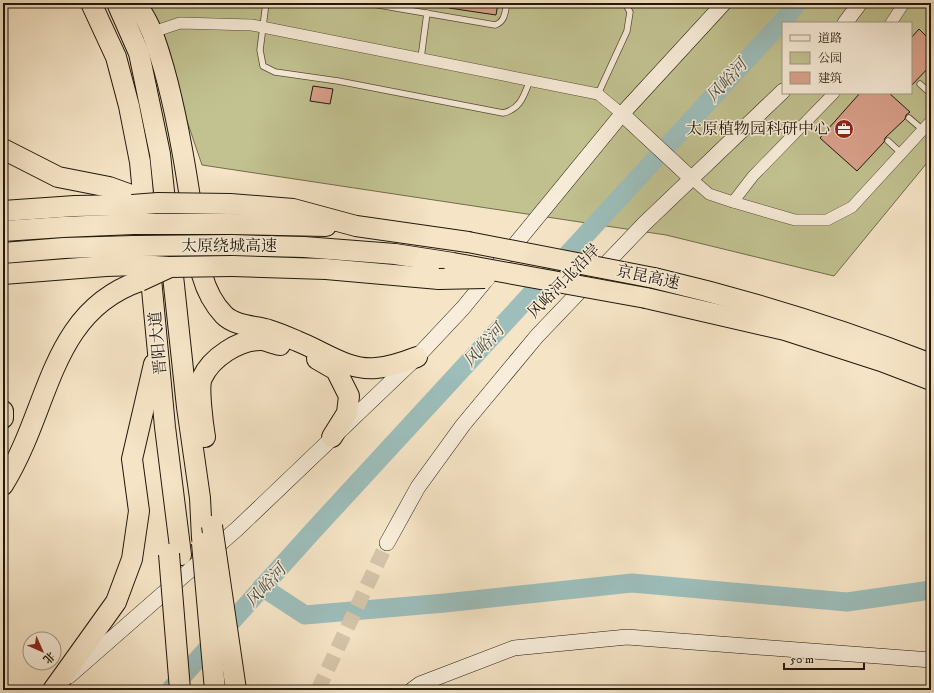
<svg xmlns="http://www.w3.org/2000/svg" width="934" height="693" viewBox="0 0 934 693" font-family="'IM FELL DW Pica','Noto Serif SC',serif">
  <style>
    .green { fill: #c2c291; stroke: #726c4d; fill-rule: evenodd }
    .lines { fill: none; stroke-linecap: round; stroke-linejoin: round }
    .river { stroke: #9dbebb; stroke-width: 19 }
    .building { fill: #daa28c; stroke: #211709 }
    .secondary-tunnel { stroke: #d5c5aa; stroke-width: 15; stroke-dasharray: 15 8; stroke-linecap: butt }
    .lane-casing { stroke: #564a38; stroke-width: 7 }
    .street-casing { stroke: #564a38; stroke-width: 12 }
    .secondary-casing { stroke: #211709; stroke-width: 16 }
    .highway-casing { stroke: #211709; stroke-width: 22 }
    .lane { stroke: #f8edda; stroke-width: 5.5 }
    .street { stroke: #f8edda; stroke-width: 11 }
    .secondary { stroke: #f8edda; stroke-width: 15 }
    .highway { stroke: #f5e4c6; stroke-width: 20 }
    .highway-bridge-casing { stroke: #211709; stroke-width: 22; stroke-linecap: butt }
    .highway-bridge { stroke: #f5e4c6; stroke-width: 20 }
    .labels { text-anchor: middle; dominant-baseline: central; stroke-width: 3; stroke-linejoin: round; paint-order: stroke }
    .poi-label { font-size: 16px; fill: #211709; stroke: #f8edda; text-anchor: end }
    .street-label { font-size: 16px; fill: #211709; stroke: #f8edda }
    .water-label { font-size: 17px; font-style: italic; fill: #4c5147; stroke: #f8edda }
  </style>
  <rect width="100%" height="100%" fill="#f5e4c6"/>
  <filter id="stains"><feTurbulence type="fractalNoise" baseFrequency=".005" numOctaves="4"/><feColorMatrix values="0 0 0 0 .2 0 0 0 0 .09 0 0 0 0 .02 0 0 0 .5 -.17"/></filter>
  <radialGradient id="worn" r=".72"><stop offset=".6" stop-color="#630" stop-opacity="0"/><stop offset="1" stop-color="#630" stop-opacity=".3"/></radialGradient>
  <path class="green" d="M147,3H931V158L834,276L666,235L202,165ZM783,23H911V93H783Z"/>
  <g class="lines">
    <g class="river">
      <polyline points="262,587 305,615 445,603 632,583 847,602 931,590"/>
      <polyline points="171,689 312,532 788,15 797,3"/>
    </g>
  </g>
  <g class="building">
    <polygon points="449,3 498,3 496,15 449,8"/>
    <polygon points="919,29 931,41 931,65 911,86 911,38"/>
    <polygon points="313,86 333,89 330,104 310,101"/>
    <polygon points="860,93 889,93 910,112 906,115 905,119 885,138 884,142 857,171 820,138"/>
  </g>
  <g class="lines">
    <polyline class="secondary-tunnel" points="318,690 387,543"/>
    <defs>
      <g id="lane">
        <path d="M266,3L260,50L263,66L275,72L338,81L503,113C521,109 524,95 530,80"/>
        <path d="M367,3L495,25C505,22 505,12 507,3"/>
        <polyline points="421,58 427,13"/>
        <polyline points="920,84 931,94"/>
        <polyline points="598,94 627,31 630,12 625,3"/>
        <polyline points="909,118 923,130"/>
        <polyline points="888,141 901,153"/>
      </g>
      <g id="street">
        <polyline points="891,23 904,3"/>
        <polyline points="153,32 180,23 252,25 598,94 622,114"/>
        <polyline points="692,179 709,194 733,202 795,220 827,220 852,207 931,121"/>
        <polyline points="733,202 753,176 834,93"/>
      </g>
      <g id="secondary">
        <polyline points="845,23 860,3"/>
        <polyline points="622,114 692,179"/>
        <polyline points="387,543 418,487 463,425 537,336 644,224 783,91"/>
        <polyline points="69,676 238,528 417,357 463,308 622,114 724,3"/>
        <polyline points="412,690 420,684 514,648 627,637 931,660"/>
      </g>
      <g id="highway">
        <polyline points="91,3 116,57 129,106 140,162 165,427 181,555"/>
        <polyline points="117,3 139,53 160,154 187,407 200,498 202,538"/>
        <path d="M135,3C151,23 157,45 164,69C177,115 185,163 192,211C197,247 197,287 224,315C235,326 255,326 269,330C279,333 288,337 297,341C323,351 348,371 376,368C390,367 404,362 417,357"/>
        <polyline points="3,149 58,177 109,187 131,195"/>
        <polyline points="230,204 293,209 356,226 468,242"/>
        <polyline points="3,211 75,206 132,205"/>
        <polyline points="231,224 326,226"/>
        <polyline points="3,231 63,227 134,224"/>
        <polyline points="231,245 304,247 395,254 453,263"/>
        <polyline points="3,253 64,248 134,246"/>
        <polyline points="232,266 326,269 439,279"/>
        <polyline points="3,274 106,266 138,265"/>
        <path d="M654,278C748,300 841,329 931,364"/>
        <polyline points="646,298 785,330 881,361 931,380"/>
        <polyline points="317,359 336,370 349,396 347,413 332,437"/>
        <polyline points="3,411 3,418"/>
        <path d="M205,437C203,425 198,387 202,378C211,358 239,339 262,340C268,341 274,344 280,345"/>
        <path d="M3,485C11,472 18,458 24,444C52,380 64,307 140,281"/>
        <polyline points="53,690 116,602 132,559 139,511 132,459 154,364"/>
      </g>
    </defs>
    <use href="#lane" class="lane-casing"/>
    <use href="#street" class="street-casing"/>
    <use href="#secondary" class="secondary-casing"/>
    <use href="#highway" class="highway-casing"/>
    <use href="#lane" class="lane"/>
    <use href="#street" class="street"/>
    <use href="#secondary" class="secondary"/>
    <use href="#highway" class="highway"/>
    <defs>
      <g id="highway-bridge">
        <polyline points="132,205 158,203 230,204"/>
        <polyline points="134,224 231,224"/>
        <polyline points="468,242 654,278"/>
        <polyline points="134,246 231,245"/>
        <polyline points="453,263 646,298"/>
        <polyline points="138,265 169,267 232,266"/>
        <polyline points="439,279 485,278"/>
        <polyline points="140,281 168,268"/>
        <polyline points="212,526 236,690"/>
        <polyline points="202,543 215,690"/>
        <polyline points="169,554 180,690"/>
      </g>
    </defs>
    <use href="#highway-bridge" class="highway-bridge-casing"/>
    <use href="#highway-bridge" class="highway-bridge"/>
  </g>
  <defs>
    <symbol id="office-disc" viewBox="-11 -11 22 22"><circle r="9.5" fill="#8f2418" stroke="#f8edda"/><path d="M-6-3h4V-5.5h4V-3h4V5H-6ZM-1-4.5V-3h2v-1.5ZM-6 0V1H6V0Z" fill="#fff"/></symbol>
  </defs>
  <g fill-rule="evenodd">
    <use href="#office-disc" x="833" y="118" width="22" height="22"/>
  </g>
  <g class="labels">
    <g class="poi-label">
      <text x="830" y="129">太原植物园科研中心</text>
    </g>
    <g class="street-label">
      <text x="229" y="246">太原绕城高速</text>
      <text transform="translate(648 277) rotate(12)">京昆高速</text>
      <text transform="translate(564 281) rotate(-46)">风峪河北沿岸</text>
      <text transform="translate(158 343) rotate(-95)">晋阳大道</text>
    </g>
    <g class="water-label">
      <text transform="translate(727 81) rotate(-48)">风峪河</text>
      <text transform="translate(484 346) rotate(-48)">风峪河</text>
      <text transform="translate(266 586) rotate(-48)">风峪河</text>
    </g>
  </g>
  <rect width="934" height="693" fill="none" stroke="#f5e4c6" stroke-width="16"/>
  <rect x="4" y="4" width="926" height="685" fill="none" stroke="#211709" stroke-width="2"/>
  <rect x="8" y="8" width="918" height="677" fill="none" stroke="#211709"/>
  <rect x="782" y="22" width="130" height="72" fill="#f8edda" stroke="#a29786"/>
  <rect x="790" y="35" width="20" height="6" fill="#f8edda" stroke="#a29786"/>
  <text x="818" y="42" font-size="12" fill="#211709">道路</text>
  <rect x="790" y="52" width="20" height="12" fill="#c2c291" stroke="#a29786"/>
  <text x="818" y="62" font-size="12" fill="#211709">公园</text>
  <rect x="790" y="72" width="20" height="12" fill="#daa28c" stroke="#a29786"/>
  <text x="818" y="82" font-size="12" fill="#211709">建筑</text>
  <g transform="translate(42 651) rotate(135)"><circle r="19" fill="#f8edda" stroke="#a29786"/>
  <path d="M0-3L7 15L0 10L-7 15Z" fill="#8f2418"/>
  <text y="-6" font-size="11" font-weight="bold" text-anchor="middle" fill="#211709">北</text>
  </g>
  <path d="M784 663v6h80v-6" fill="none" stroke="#211709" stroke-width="2"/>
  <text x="790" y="663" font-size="12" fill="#211709" stroke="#f8edda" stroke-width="3" paint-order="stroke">50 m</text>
  <rect width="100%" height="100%" filter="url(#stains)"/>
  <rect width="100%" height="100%" fill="url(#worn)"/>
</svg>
